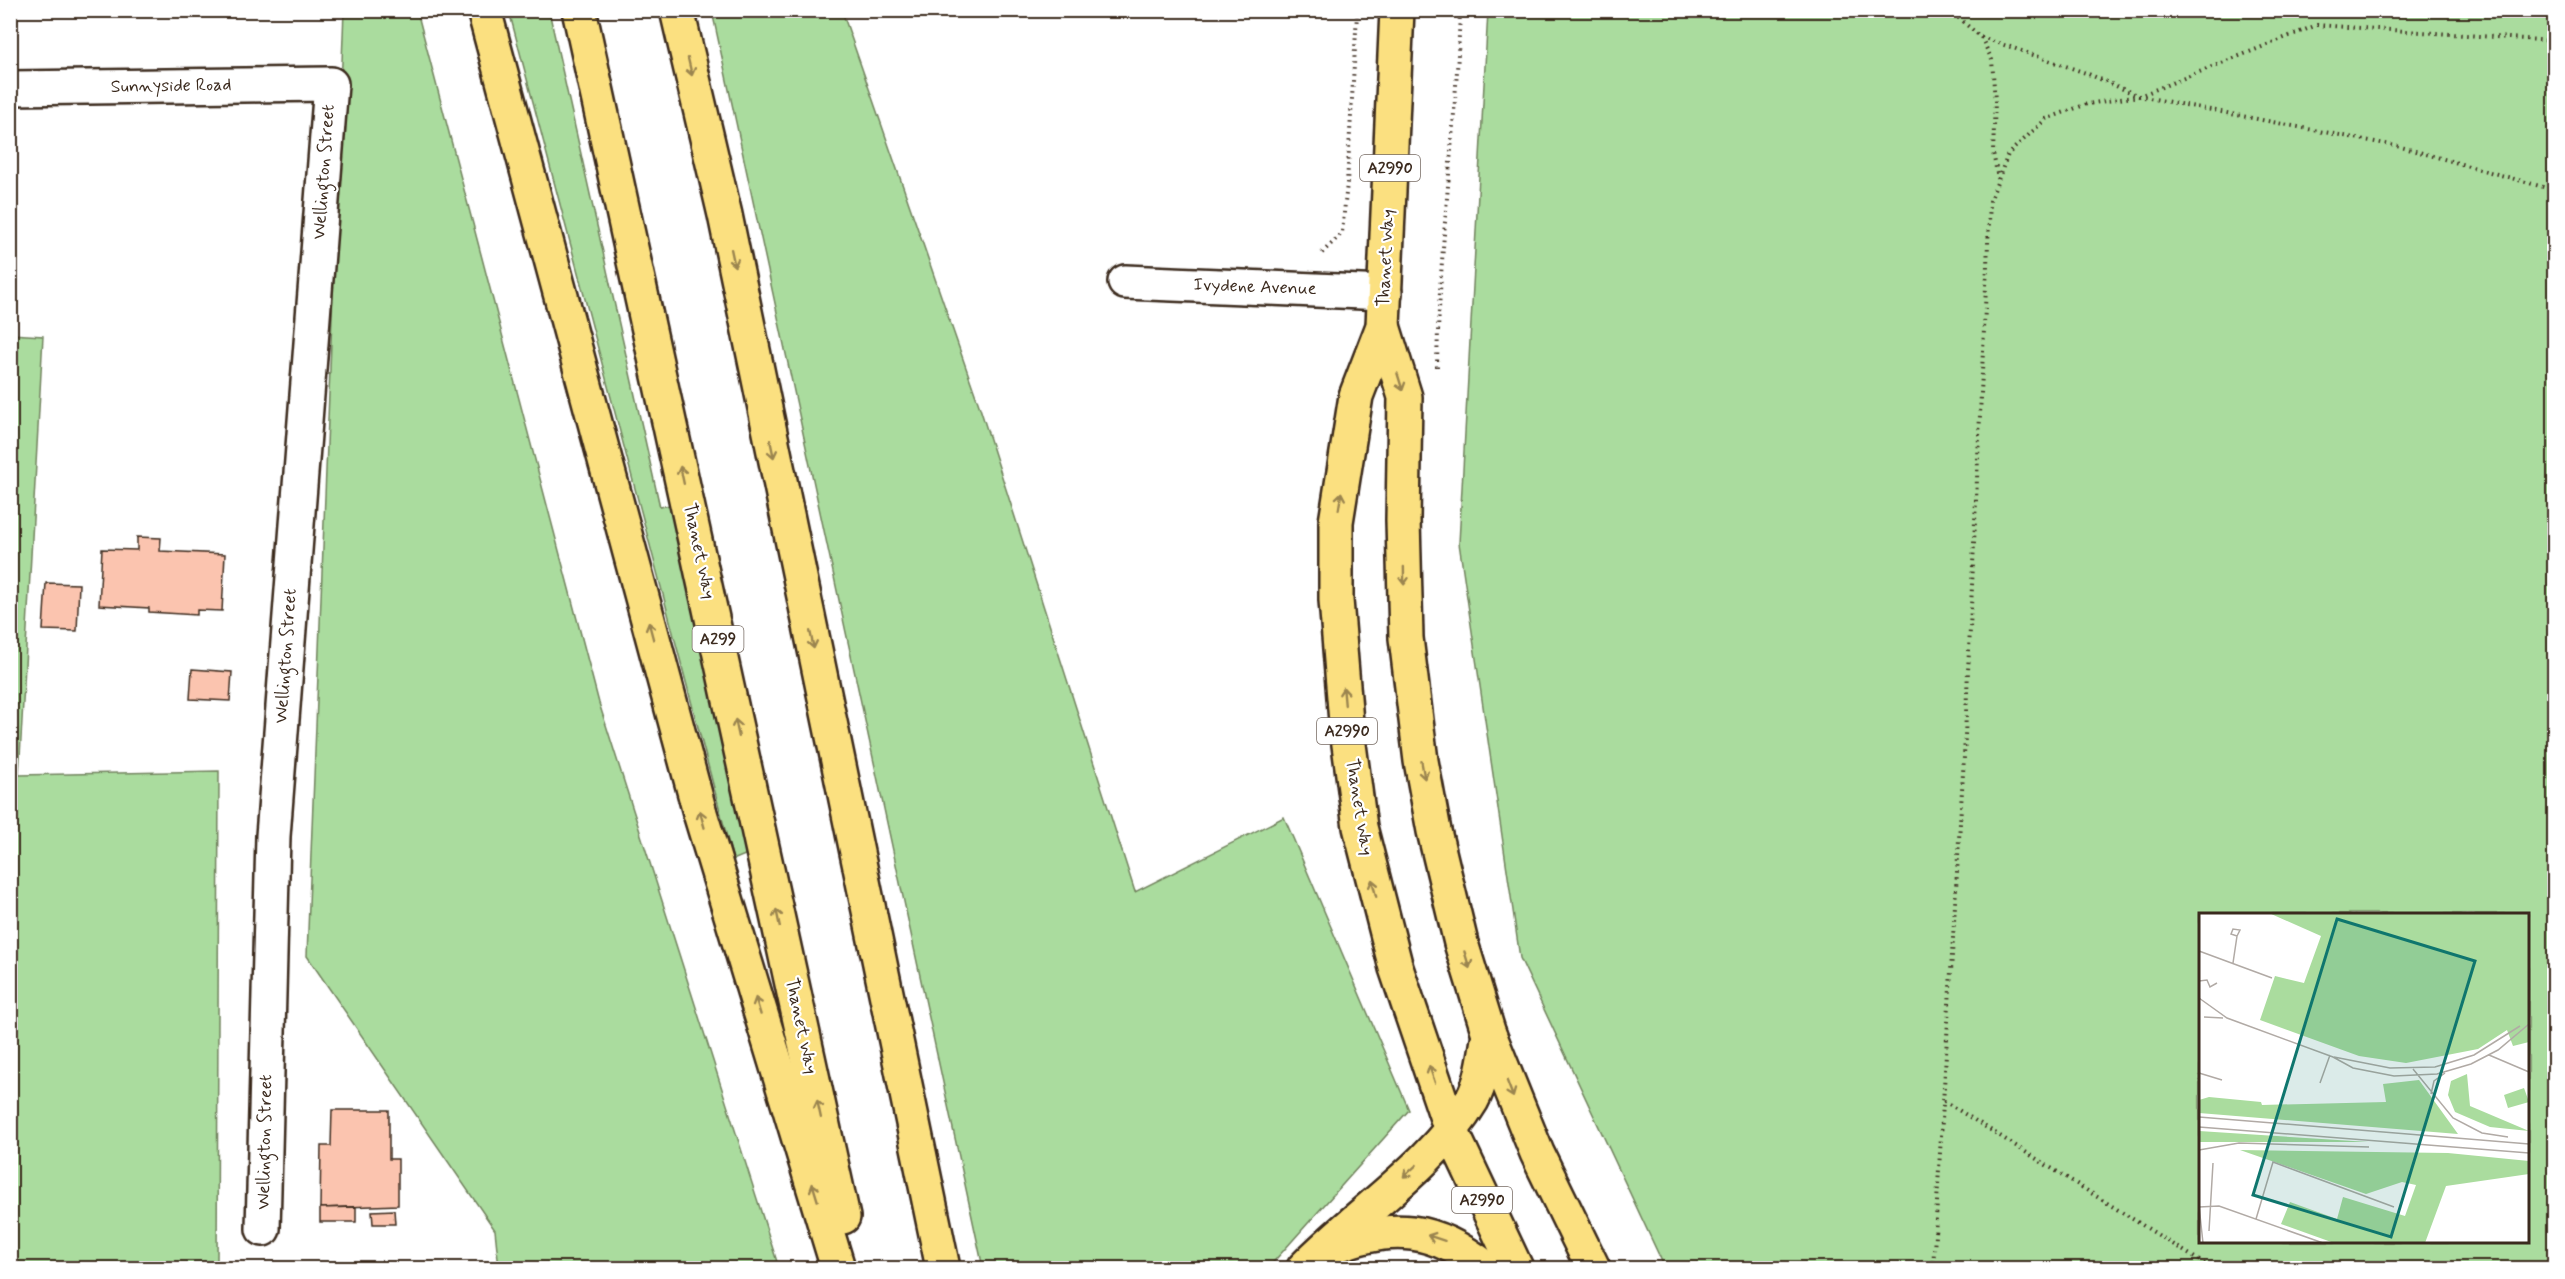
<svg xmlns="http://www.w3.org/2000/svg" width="2565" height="1279" viewBox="0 0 2565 1279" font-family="Mynerve,sans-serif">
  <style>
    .green { fill: #aadc9e; stroke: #72835e; stroke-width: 1.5; fill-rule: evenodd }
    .building { fill: #fbc4af; stroke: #3b2a1e; stroke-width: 1.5 }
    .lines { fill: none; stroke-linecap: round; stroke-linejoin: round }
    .street-casing { stroke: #3b2a1e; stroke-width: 38 }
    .primary-casing { stroke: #3b2a1e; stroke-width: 38 }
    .highway-casing { stroke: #3b2a1e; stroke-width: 38 }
    .path { stroke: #3b2a1e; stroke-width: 4; stroke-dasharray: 1.5 4.5; stroke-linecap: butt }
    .street { stroke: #fff; stroke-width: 33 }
    .primary { stroke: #fbe080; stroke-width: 33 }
    .highway { stroke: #fbe080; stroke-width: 33 }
    .oneway { stroke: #9b854f }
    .labels { text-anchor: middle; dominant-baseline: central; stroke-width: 4.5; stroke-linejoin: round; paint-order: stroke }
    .shield { fill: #fff; stroke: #766a62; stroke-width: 1.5 }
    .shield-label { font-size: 16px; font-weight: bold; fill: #3b2a1e }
    .street-label { font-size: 18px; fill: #3b2a1e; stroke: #fff }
    .inset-road { fill: none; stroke: #b1aaa5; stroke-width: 1.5 }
    .view { fill: #0f766e; fill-opacity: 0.15; stroke: #0f766e; stroke-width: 3 }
    .inset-edge { fill: none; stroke: #3b2a1e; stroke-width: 3 }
  </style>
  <rect width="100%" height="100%" fill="#fff"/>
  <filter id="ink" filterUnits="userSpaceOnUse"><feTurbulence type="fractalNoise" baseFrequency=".0167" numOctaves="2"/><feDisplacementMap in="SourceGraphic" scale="12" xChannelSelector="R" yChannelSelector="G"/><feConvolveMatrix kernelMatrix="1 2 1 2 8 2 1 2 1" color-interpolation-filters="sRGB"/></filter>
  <g filter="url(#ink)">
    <g class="green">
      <polygon points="344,11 417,11 599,703 779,1268 499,1268 495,1230 307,956"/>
      <polygon points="509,11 549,11 660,507 670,505 752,852 733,860"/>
      <polygon points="712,11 842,11 980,408 1135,892 1284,817 1409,1110 1268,1268 983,1268"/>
      <path d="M1488,11H2554V1268H1665L1520,958L1459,543ZM2528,914V1242H2200V914Z"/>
      <polygon points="10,334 43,336 19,775 219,771 217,1268 11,1268"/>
    </g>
    <g class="building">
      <polygon points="137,537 161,538 160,551 225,554 222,611 197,610 197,615 149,612 149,608 99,605 102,549 137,550"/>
      <polygon points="46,583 79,584 77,631 43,630"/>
      <polygon points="192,669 232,672 230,701 190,699"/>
      <polygon points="332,1110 389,1110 389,1159 398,1159 398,1205 320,1208 321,1146 331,1146"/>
      <polygon points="356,1207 356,1222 320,1222 320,1208"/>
      <polygon points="394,1210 395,1224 373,1224 372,1211"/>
    </g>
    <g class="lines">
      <defs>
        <g id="street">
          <polyline points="10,88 331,84 273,836 263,1229"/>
          <polyline points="1125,282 1385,293"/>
        </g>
        <g id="primary">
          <polyline points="1397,10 1383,326 1356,396 1336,522 1336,600 1346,722 1360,827 1396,968 1451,1130 1516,1268"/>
          <polyline points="1383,326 1405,397 1403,520 1406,638 1421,761 1434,831 1461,943 1489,1034 1537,1153 1593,1268"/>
        </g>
        <g id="highway">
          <polyline points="484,10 700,813 838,1268"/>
          <polyline points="579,10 843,1217"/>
          <polyline points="677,10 725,215 943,1268"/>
          <path d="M1332,1247C1393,1222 1435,1228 1486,1268"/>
          <path d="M1304,1268C1357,1213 1433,1166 1472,1100C1483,1080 1485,1056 1489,1034"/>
        </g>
      </defs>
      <use href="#street" class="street-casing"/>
      <use href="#primary" class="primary-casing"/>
      <use href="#highway" class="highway-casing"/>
      <g class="path">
        <polyline points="1949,10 1981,37 1992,60 1995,101 1993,152 1998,179"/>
        <polyline points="1981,37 2086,73 2139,96 2401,147 2554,190"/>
        <polyline points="1322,253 1342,233 1347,183 1357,14"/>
        <path d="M1437,367C1439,248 1456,130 1460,10"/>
        <polyline points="1944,1101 2211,1268"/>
        <polyline points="1933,1268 1964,757 1990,201 2008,154 2046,119 2087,104 2139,96 2317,25 2554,41"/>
      </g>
      <use href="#street" class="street"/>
      <use href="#primary" class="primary"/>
      <use href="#highway" class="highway"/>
    </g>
    <defs><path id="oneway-shaft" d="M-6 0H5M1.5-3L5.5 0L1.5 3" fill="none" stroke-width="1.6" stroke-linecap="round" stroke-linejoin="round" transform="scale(1.5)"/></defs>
    <g class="oneway">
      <use href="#oneway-shaft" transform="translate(690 67) rotate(77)"/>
      <use href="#oneway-shaft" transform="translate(733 258) rotate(78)"/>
      <use href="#oneway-shaft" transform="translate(1400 382) rotate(73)"/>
      <use href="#oneway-shaft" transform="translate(772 449) rotate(78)"/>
      <use href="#oneway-shaft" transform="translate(682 475) rotate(-102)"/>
      <use href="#oneway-shaft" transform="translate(1340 501) rotate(-81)"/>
      <use href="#oneway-shaft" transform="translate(1404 576) rotate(89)"/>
      <use href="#oneway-shaft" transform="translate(651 631) rotate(-105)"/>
      <use href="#oneway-shaft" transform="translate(812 640) rotate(78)"/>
      <use href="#oneway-shaft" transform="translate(1344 696) rotate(-95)"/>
      <use href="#oneway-shaft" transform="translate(737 728) rotate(-102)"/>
      <use href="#oneway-shaft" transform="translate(1423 770) rotate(80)"/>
      <use href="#oneway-shaft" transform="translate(702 819) rotate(-106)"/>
      <use href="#oneway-shaft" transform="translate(1374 888) rotate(-104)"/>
      <use href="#oneway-shaft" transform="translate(778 918) rotate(-102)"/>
      <use href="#oneway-shaft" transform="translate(1467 960) rotate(73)"/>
      <use href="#oneway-shaft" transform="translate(758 1006) rotate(-107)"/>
      <use href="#oneway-shaft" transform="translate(1432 1074) rotate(-109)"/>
      <use href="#oneway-shaft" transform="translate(1510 1089) rotate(69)"/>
      <use href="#oneway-shaft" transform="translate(819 1109) rotate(-102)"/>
      <use href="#oneway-shaft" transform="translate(1410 1171) rotate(138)"/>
      <use href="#oneway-shaft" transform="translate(815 1192) rotate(-107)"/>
      <use href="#oneway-shaft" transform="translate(1436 1238) rotate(-162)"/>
    </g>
  </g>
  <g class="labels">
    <g class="shield">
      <rect x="1360" y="155" width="60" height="26" rx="4.5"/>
      <rect x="692.5" y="626" width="51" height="26" rx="4.5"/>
      <rect x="1317" y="718" width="60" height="26" rx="4.5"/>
      <rect x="1452" y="1187" width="60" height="26" rx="4.5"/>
    </g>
    <g class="shield-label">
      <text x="1390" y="168">A2990</text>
      <text x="718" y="639">A299</text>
      <text x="1347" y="731">A2990</text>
      <text x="1482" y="1200">A2990</text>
    </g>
    <g class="street-label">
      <text transform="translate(171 86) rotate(-1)">Sunnyside Road</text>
      <text transform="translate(324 172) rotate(-86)">Wellington Street</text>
      <text transform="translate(1386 258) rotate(-87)">Thanet Way</text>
      <text transform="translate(1255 287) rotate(2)">Ivydene Avenue</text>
      <text transform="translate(699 551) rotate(78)">Thanet Way</text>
      <text transform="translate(286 656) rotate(-86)">Wellington Street</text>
      <text transform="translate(1359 807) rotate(81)">Thanet Way</text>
      <text transform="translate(801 1026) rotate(78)">Thanet Way</text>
      <text transform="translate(265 1142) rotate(-89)">Wellington Street</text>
    </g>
  </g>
  <g transform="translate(2199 913)">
    <rect width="330" height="330" fill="#fff"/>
    <path d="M70,0H330V129L314,133L308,117L279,136L207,150L160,143L61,107L76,63L105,70L122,23ZM268,161L271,193L330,218L291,214L256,199L249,182L252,168ZM220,167L259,221L0,200V187L10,184L62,189L63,192L187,189L184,171ZM325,175L330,189L309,195L305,182ZM0,218L170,229H0ZM41,237L249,240L330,248V261L247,273L226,330H135L82,311L91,289L138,306L144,284L206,303L217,272L203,269L167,281Z" fill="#aadc9e"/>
    <path class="inset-road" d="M0,28V0M0,38L73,65M34,50L38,23L32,21L34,16L41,17L38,23M0,68L8,67L11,74L18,70M0,85L28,105L134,144L154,155L195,163L238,161L272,151L299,137L330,111M5,104L24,105M0,135V154M290,142L330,159M135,144L191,155L236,154L275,142L321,113M214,156L254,205L283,220L309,224M0,160L23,167M121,170L131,142M232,181L235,168L246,160M0,204L330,231M0,214L330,240M0,237L40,230L170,234M0,293L4,330M0,294L20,293L124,330M57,306L74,249L195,294M10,318L14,250"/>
    <path class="view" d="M138,6L276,48L192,324L54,282Z"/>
    <rect width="330" height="330" class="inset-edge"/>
  </g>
  <rect width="2565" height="1279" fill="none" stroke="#fff" stroke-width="36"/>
  <rect x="18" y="18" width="2529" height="1243" fill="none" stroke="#3b2a1e" stroke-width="2" filter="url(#ink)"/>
</svg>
